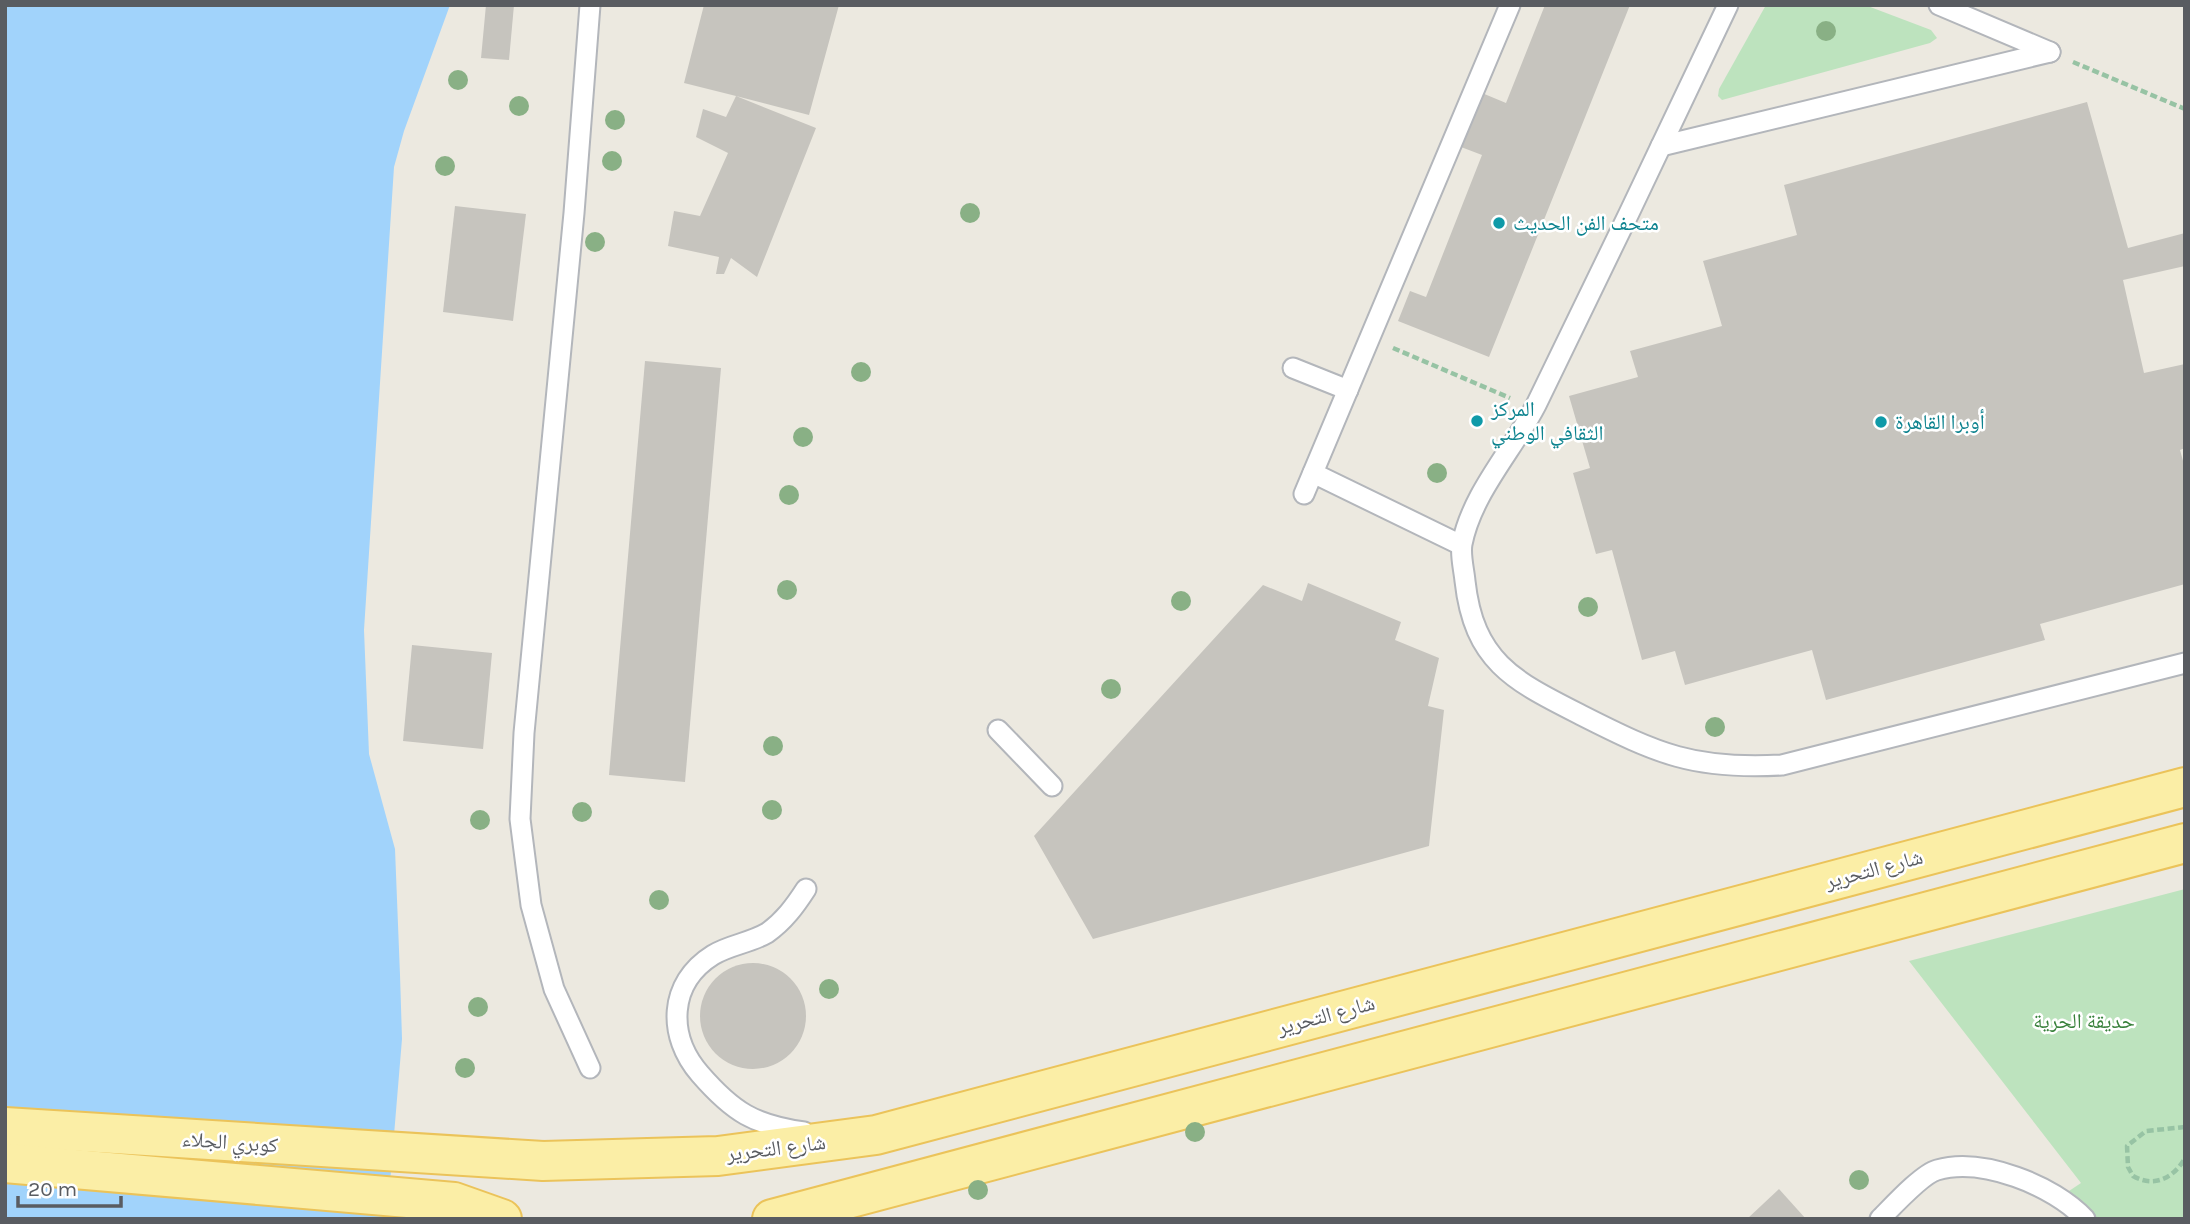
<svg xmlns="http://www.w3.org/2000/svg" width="2190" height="1224" viewBox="0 0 2190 1224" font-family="Karla,'Noto Naskh Arabic',sans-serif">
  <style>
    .green { fill: #bde3be }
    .water { fill: #a1d3fb }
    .building { fill: #c6c4be }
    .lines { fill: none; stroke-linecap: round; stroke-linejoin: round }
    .service-casing { stroke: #b3b6bb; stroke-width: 23 }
    .primary-casing { stroke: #ebc35a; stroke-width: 42 }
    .path { stroke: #97c3a4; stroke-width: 4.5; stroke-dasharray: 7 3.5; stroke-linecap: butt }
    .service { stroke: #fff; stroke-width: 19 }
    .primary { stroke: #fbeea6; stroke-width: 38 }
    .tree { fill: #89b085 }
    .culture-dot { fill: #0f9aa8; stroke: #fff; stroke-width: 2.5 }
    .labels { text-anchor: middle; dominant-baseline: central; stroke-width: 5; stroke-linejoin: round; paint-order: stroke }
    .culture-label { font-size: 21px; fill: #0d838f; stroke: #fff; text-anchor: start }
    .street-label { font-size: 21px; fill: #595c61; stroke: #fff }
    .park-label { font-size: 21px; fill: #38813b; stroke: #fff }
  </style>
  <rect width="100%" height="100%" fill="#ece9e0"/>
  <g class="green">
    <polygon points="1766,5 1865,5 1931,30 1937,38 1930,43 1722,100 1718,96 1719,89"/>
    <polygon points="2185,889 2185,1219 2094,1219 2069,1191 2081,1183 1909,961"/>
  </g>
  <polygon class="water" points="5,5 450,5 404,131 394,167 364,630 369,754 395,849 400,975 402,1039 387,1219 5,1219"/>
  <g class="building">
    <polygon points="486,5 514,5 509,60 481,58"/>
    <polygon points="704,5 839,5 809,115 736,96 816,128 757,277 731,258 724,274 716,274 719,257 668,246 674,211 700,216 728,153 696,137 703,109 726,117 736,96 684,83"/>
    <polygon points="1545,5 1630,5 1489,357 1398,321 1410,291 1426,297 1482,155 1461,147 1482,93 1506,103"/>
    <polygon points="2087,102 2128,248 2185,233 2185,266 2123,280 2144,373 2185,364 2185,448 2180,450 2185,468 2185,584 2040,624 2045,640 1826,700 1812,650 1685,685 1675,651 1642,660 1612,550 1596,554 1573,473 1590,468 1569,396 1638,377 1630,351 1722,326 1703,261 1797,235 1784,185"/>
    <polygon points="455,206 526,214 513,321 443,312"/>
    <polygon points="645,361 721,368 685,782 609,775"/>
    <polygon points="1308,583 1401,622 1395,640 1439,658 1428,706 1444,710 1429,846 1093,939 1034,836 1263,585 1302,601"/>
    <polygon points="412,645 492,653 483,749 403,741"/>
    <circle cx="753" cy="1016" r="53"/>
    <polygon points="1779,1189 1806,1219 1747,1219"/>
  </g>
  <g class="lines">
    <defs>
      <g id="service">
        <polyline points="590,5 574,213 524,733 520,819 531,905 554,989 590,1068"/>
        <path d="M1728,5C1665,139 1601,272 1536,405C1513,450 1472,493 1462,544C1460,555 1464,570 1465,581C1474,662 1514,681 1581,715C1658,754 1694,770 1782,765L2185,663"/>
        <polyline points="1939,5 2050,52"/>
        <polyline points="1661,146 2050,52"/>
        <polyline points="1293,368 1348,390"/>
        <polyline points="1313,473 1461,545"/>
        <polyline points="1304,494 1510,5"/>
        <polyline points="998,730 1052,786"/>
        <path d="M804,1132C754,1125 733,1112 700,1074C667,1036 668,983 713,955C729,945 750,943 767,933C784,921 795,906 806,889"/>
        <path d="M1880,1219C1892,1207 1922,1174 1937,1170C1982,1157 2053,1185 2085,1219"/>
      </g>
      <g id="primary">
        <polyline points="5,1127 543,1161 718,1156 876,1135 2185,787"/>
        <polyline points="5,1163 454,1202 502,1219"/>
        <polyline points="772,1219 2185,843"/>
      </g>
    </defs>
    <use href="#service" class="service-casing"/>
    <use href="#primary" class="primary-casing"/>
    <g class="path">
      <polyline points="2073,62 2185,109"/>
      <polyline points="1393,348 1510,398"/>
      <path d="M2185,1127L2146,1131L2127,1146L2128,1167L2133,1176C2154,1188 2174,1178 2185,1158"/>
    </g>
    <use href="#service" class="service"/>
    <use href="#primary" class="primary"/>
  </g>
  <g class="tree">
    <circle cx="1826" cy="31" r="10"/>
    <circle cx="458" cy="80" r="10"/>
    <circle cx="519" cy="106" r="10"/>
    <circle cx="615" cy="120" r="10"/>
    <circle cx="612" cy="161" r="10"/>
    <circle cx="445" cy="166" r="10"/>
    <circle cx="970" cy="213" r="10"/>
    <circle cx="595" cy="242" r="10"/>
    <circle cx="861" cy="372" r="10"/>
    <circle cx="803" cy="437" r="10"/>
    <circle cx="1437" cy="473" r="10"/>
    <circle cx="789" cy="495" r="10"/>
    <circle cx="787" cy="590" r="10"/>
    <circle cx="1181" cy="601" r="10"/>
    <circle cx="1588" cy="607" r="10"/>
    <circle cx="1111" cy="689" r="10"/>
    <circle cx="1715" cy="727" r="10"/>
    <circle cx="773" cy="746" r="10"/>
    <circle cx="772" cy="810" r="10"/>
    <circle cx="582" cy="812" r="10"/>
    <circle cx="480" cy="820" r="10"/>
    <circle cx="659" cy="900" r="10"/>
    <circle cx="829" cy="989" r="10"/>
    <circle cx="478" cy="1007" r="10"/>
    <circle cx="465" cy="1068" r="10"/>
    <circle cx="1195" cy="1132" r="10"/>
    <circle cx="1859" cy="1180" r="10"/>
    <circle cx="978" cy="1190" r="10"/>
  </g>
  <g class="culture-dot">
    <circle cx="1499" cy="223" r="7"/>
    <circle cx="1477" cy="421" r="7"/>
    <circle cx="1881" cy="422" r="7"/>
  </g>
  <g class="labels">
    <g class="culture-label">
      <text x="1513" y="223">متحف الفن الحديث</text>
      <text x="1491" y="409">المركز<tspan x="1491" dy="24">الثقافي الوطني</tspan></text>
      <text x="1895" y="422">أوبرا القاهرة</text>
    </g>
    <g class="street-label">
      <text transform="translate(1874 869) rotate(-15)">شارع التحرير</text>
      <text transform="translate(1326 1015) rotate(-15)">شارع التحرير</text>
      <text transform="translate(230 1142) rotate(4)">كوبري الجلاء</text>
      <text transform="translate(776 1148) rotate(-7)">شارع التحرير</text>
    </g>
    <g class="park-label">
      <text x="2084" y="1021">حديقة الحرية</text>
    </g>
  </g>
  <rect width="2190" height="1224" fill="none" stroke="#595c61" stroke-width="14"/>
  <path d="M18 1196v10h103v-10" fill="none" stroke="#595c61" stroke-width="3.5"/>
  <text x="28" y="1196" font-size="21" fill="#595c61" stroke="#ffffff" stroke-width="5" paint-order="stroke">20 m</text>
</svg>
